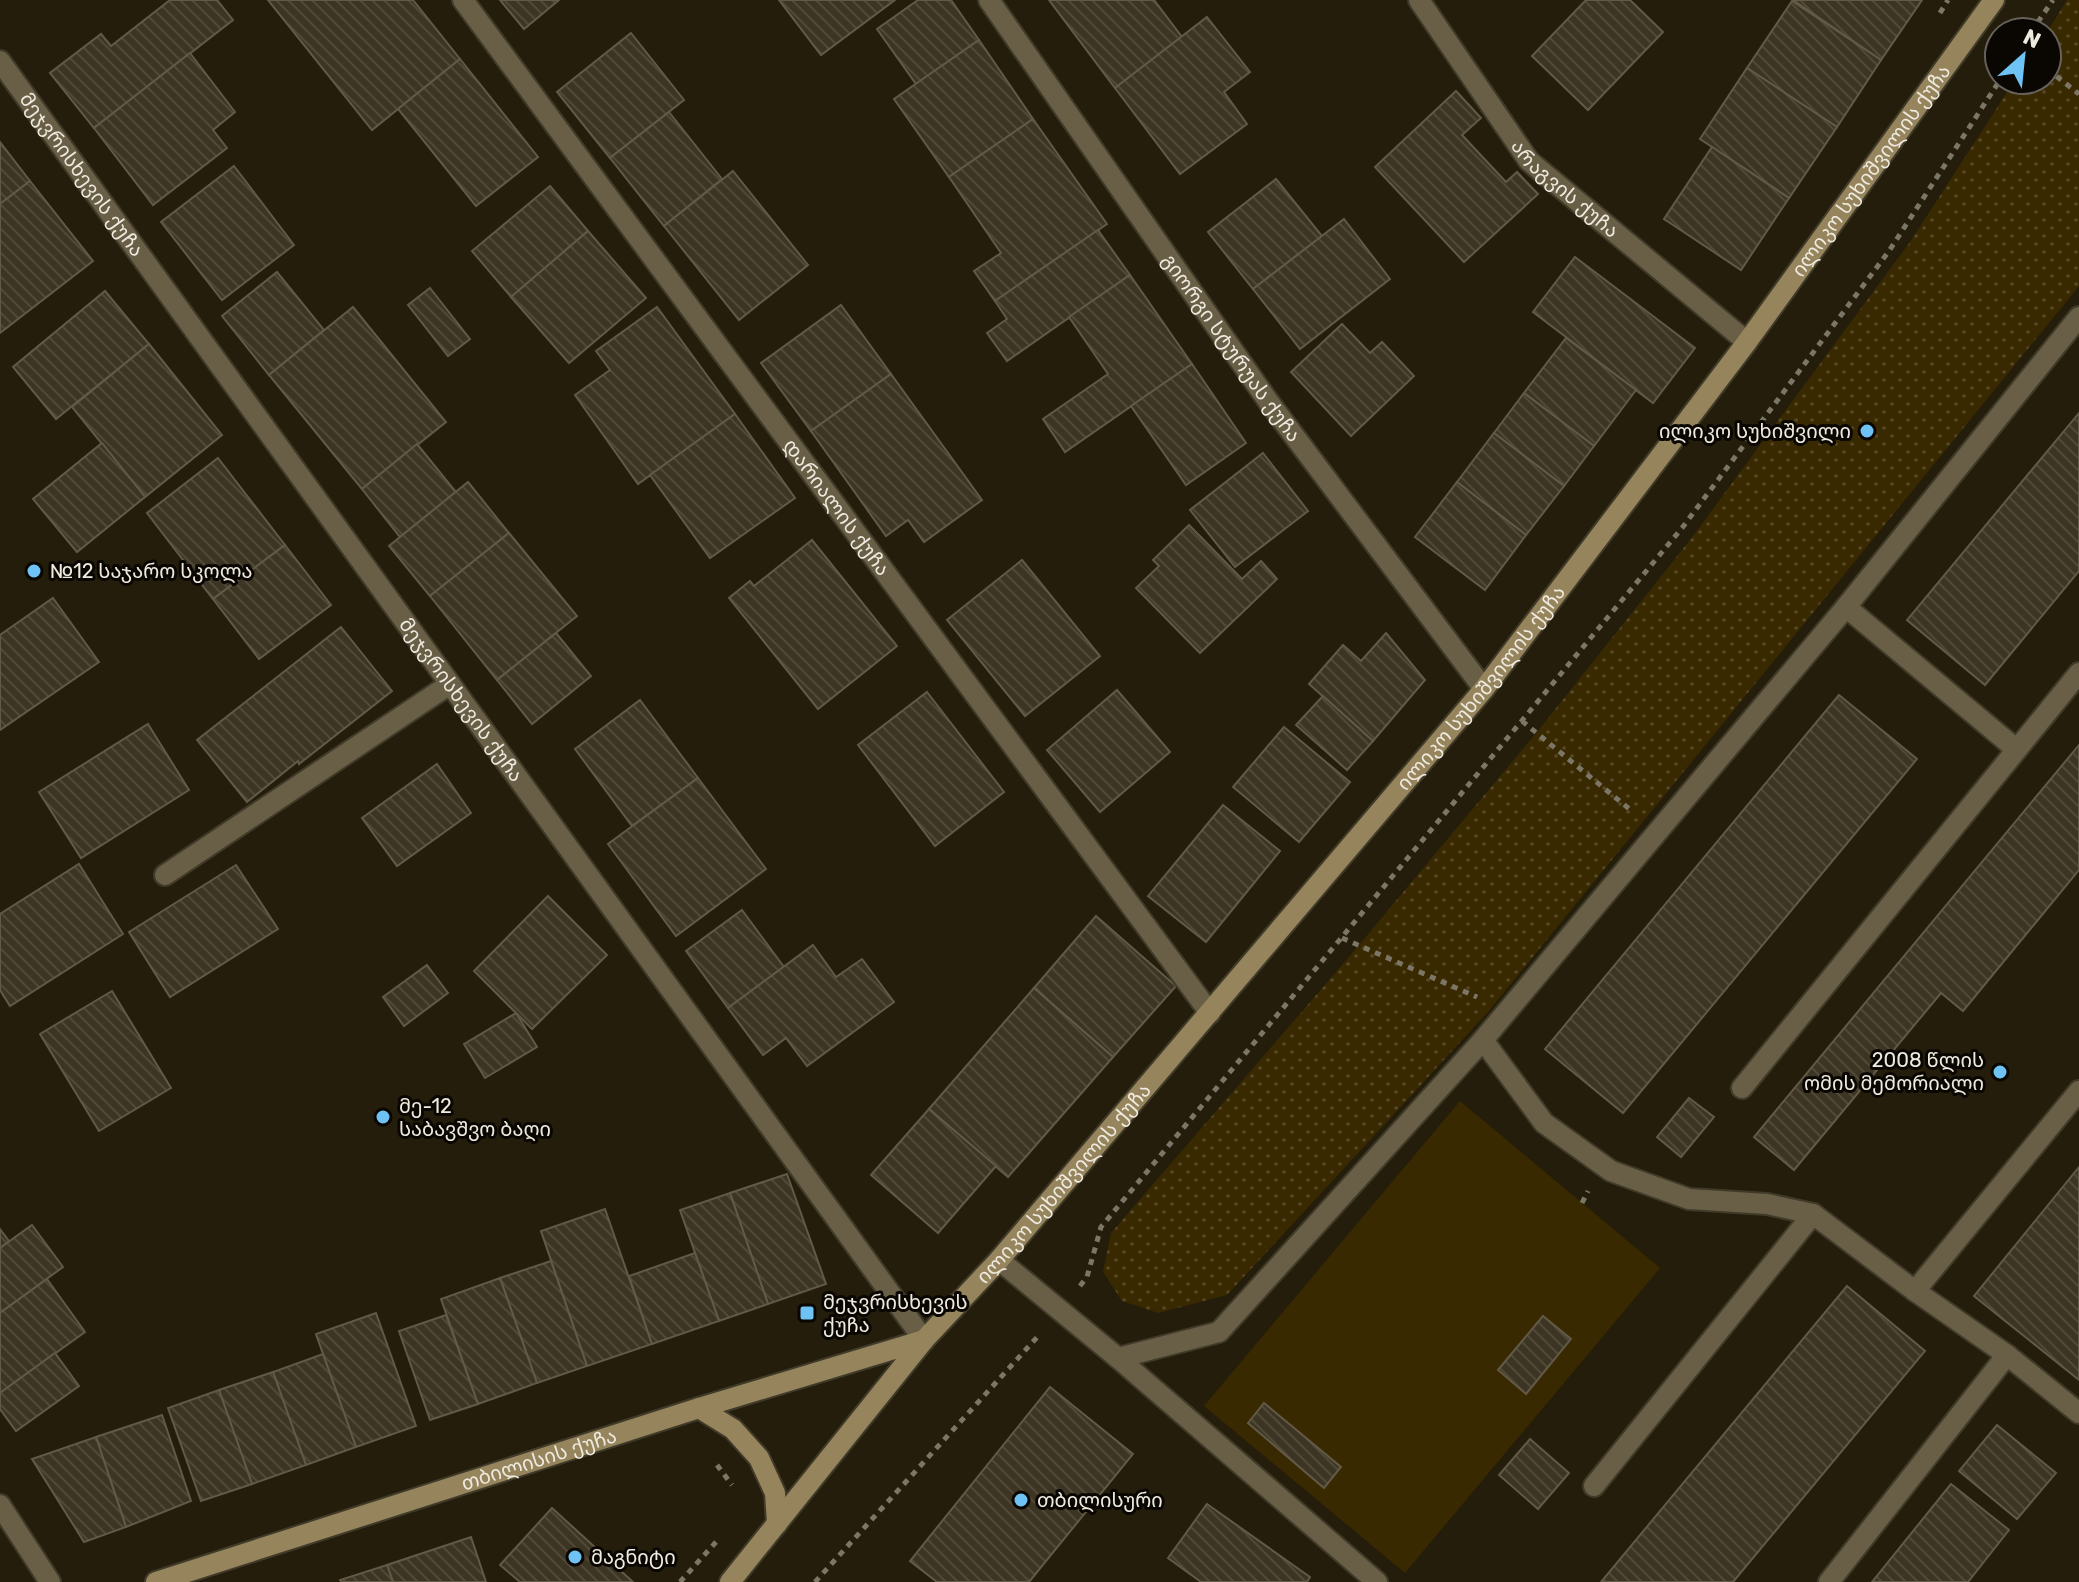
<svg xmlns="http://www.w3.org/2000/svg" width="2079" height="1582" viewBox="0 0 2079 1582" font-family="Rubik,'Noto Sans Georgian',sans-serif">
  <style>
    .park { fill: url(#park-dots) }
    .pitch { fill: #392900 }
    .building { fill: url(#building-back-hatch); stroke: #625946; stroke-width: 2 }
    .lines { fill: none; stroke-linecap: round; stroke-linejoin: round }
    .service-casing { stroke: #403a29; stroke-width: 24 }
    .minor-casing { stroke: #403a29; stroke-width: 24 }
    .secondary-casing { stroke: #403a29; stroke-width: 24 }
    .path { stroke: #7c7667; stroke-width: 5; stroke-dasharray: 6 6; stroke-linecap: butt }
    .service { stroke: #695f46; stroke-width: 20 }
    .minor { stroke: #695f46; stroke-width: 20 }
    .secondary { stroke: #95845c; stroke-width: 20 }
    .poi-dot { fill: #6fc2f4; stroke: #0a0703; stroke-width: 3 }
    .labels { text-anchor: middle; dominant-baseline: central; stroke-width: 6; stroke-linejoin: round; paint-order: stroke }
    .street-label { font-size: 20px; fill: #efeadf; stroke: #0a0703 }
    .poi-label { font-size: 20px; fill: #efeadf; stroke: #0a0703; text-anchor: start }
  </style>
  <defs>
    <pattern id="park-dots" width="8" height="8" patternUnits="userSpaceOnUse" patternTransform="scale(2)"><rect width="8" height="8" fill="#392900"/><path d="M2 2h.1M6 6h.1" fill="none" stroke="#564825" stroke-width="1.8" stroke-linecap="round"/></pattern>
    <pattern id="building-back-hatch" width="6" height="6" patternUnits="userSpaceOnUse" patternTransform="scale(2)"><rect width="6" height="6" fill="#3d3523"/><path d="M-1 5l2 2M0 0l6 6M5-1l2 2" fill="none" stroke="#504938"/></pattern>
  </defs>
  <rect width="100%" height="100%" fill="#241d0b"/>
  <polygon class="park" points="2067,0 2079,0 2079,286 1488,1012 1227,1295 1158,1313 1122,1301 1103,1272 1111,1233 1349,957 1537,732 1690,540 1910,242 2015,80 2047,80 2047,32"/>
  <polygon class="pitch" points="1460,1101 1660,1268 1405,1573 1204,1406"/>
  <g class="building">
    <polygon points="170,0 217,0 233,20 94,128 50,73 101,34 111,46"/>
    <polygon points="268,0 413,0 460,59 372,130"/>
    <polygon points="500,0 559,0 524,29"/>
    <polygon points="779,0 895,0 821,55"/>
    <polygon points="918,0 951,0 979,40 916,84 877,29"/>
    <polygon points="1049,0 1154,0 1182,37 1115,88"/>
    <polygon points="1586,0 1630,0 1663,32 1588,110 1532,56"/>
    <polygon points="1793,0 1922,0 1881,60"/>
    <polygon points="1792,1 1881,60 1837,127 1747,68"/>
    <polygon points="1207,17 1250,72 1224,92 1247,124 1180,174 1115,88"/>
    <polygon points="631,33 684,100 610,158 557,92"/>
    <polygon points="979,40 1033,119 949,177 894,99"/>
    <polygon points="190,53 235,112 213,130 227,148 153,205 94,128"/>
    <polygon points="460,59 538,157 476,206 398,109"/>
    <polygon points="1747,68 1837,127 1789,198 1700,139"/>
    <polygon points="1456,91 1481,118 1462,135 1506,182 1517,172 1538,194 1464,262 1375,167"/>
    <polygon points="669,112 722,179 664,226 610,158"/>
    <polygon points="1033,119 1107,224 995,301 974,271 1001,253 949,177"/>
    <polygon points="0,142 30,181 0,204"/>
    <polygon points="1712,147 1789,198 1741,270 1664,219"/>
    <polygon points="234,166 294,245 222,300 161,222"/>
    <polygon points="733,171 808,265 739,320 664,226"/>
    <polygon points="1276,179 1322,236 1253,289 1208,232"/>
    <polygon points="30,181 93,261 0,333 0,204"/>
    <polygon points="550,186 588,231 511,297 472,251"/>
    <polygon points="1344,219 1390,279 1300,349 1253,289"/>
    <polygon points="1098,230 1130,275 1007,361 987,333 1007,319 995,301"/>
    <polygon points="588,231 646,298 569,363 511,297"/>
    <polygon points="1575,257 1695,348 1653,403 1533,312"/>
    <polygon points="277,272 324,330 269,375 222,316"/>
    <polygon points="1130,275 1192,364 1065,452 1043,419 1108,374 1069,317"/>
    <polygon points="430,288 470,339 448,356 408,305"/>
    <polygon points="105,291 149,344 56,419 13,367"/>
    <polygon points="841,305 891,374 811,431 761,363"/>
    <polygon points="353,307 446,422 362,489 269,375"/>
    <polygon points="657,307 735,414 638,484 575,395 610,370 596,351"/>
    <polygon points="1342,324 1370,353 1382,342 1414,376 1351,436 1291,372"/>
    <polygon points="1566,338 1636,390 1594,446 1524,393"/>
    <polygon points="149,344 222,435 145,497 72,407"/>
    <polygon points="1192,364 1246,443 1186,485 1131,406"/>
    <polygon points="891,374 982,500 924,542 908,520 886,536 811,431"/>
    <polygon points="1524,393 1594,446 1564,486 1494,433"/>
    <polygon points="2079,413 2079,571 1985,685 1907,620"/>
    <polygon points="735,414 795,498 710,558 650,475"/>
    <polygon points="1494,433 1564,486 1526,535 1457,482"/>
    <polygon points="102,443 145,497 77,552 33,499"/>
    <polygon points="417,444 456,492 400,537 362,489"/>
    <polygon points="1263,453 1308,511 1235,567 1190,510"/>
    <polygon points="218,458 285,545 213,599 147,513"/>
    <polygon points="468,482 509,533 430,596 389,546"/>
    <polygon points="1457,482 1526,535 1485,590 1415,537"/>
    <polygon points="1189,525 1242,579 1261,561 1277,579 1200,653 1136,588 1159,566 1153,560"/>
    <polygon points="509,533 577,616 497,680 430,596"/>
    <polygon points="812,540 897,646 818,709 729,598 750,581 754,586"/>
    <polygon points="285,545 331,605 259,659 213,599"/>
    <polygon points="1022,560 1100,656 1025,716 947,620"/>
    <polygon points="53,598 99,662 0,730 0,635"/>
    <polygon points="341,627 392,691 299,764 298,761 247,802 197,740"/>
    <polygon points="556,633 591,676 532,724 497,680"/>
    <polygon points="1386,633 1425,680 1373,741 1309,684 1343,645 1361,661"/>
    <polygon points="1117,690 1170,752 1100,812 1047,750"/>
    <polygon points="927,692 1004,792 935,846 858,745"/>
    <polygon points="1839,695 1917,759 1623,1113 1545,1049"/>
    <polygon points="1323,696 1373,741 1347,770 1296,725"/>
    <polygon points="640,700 698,778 632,826 575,749"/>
    <polygon points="148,724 189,790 81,858 39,792"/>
    <polygon points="1284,727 1350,782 1299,842 1233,787"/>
    <polygon points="2079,745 2079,870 1963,1011 1941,993 1794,1170 1754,1137"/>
    <polygon points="437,764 471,813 397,866 362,818"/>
    <polygon points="698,778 766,869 676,936 608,844"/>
    <polygon points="1223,805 1280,851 1206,942 1148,896"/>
    <polygon points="79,864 123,934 10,1006 0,990 0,914"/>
    <polygon points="236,865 278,929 170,997 129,932"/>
    <polygon points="548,896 607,955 532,1029 474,971"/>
    <polygon points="742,910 784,967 728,1008 686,951"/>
    <polygon points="1096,916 1176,986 1113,1057 1034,988"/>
    <polygon points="813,945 836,977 862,959 894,1002 807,1066 786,1038 763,1055 728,1008"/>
    <polygon points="427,965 448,993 404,1026 383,997"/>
    <polygon points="1034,988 1113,1057 1008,1177 929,1109"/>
    <polygon points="112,991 171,1088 99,1131 40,1034"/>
    <polygon points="516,1013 537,1047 485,1078 464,1044"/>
    <polygon points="1689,1098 1714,1117 1681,1157 1657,1137"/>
    <polygon points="929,1109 996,1166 938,1233 871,1175"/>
    <polygon points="2079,1167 2079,1380 1974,1296"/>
    <polygon points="787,1174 826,1284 768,1304 730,1193"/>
    <polygon points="730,1193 768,1304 719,1321 680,1210"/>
    <polygon points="605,1209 652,1344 587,1366 541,1231"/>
    <polygon points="32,1225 63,1267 0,1313 0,1248"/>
    <polygon points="0,1229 9,1241 0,1248"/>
    <polygon points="695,1253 719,1321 652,1344 629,1276"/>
    <polygon points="551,1261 587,1366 537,1383 500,1278"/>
    <polygon points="500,1278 537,1383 478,1404 441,1299"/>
    <polygon points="47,1279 85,1332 0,1393 0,1313"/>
    <polygon points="1847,1286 1925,1351 1733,1582 1601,1582"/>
    <polygon points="376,1313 416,1426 356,1447 316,1334"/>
    <polygon points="446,1315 478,1404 430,1420 399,1331"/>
    <polygon points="1543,1316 1571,1339 1526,1394 1498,1370"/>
    <polygon points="55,1353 79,1386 16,1431 0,1409 0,1393"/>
    <polygon points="323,1354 356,1447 306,1465 273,1372"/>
    <polygon points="273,1372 306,1465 252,1484 219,1390"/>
    <polygon points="1050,1387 1133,1454 1029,1582 937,1582 910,1561"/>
    <polygon points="219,1390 252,1484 201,1501 168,1408"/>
    <polygon points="1264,1403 1341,1467 1324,1488 1248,1423"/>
    <polygon points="162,1415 191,1501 126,1527 96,1437"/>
    <polygon points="1997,1425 2056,1473 2017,1519 1959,1471"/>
    <polygon points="96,1437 126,1527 84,1542 32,1459"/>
    <polygon points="1530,1439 1569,1473 1538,1509 1499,1475"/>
    <polygon points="1951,1484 2009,1530 1968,1582 1872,1582"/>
    <polygon points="1207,1504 1310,1577 1307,1582 1201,1582 1168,1558"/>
    <polygon points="552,1508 633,1582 520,1582 500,1565"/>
    <polygon points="471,1537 486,1582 393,1582 387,1565"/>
    <polygon points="387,1565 393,1582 341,1582 340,1580"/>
  </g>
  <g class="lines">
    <defs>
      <g id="service">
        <polyline points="1846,607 2016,749"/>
        <polyline points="1483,1040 1544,1123 1611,1171 1689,1199 1767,1204 1813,1214 1594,1486"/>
        <polyline points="1742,1088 2079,673"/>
        <polyline points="1813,1214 1915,1291 2007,1355 1829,1582"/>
        <polyline points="1915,1291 2079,1091"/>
        <polyline points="2007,1355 2079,1413"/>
        <polyline points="1118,1358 1377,1582"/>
      </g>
      <g id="minor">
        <path id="s1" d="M463,0L1210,1013"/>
        <path id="s2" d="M989,0L1268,401L1484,689"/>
        <path id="s3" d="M1419,0L1529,161L1747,342"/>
        <path id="s4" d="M0,61L924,1340"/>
        <polyline points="165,875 450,684"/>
        <polyline points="999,1260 1118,1358 1219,1332 1483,1040 1846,607 2079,317"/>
        <polyline points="0,1505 50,1582"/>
      </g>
      <g id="secondary">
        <polyline points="699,1408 733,1429 759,1458 775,1493 777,1524"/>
        <path id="s5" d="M156,1582L699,1408L924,1340"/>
        <path id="s6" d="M730,1582L924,1340L999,1260L1484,689L1747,342L1994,0"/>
      </g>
    </defs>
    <use href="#service" class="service-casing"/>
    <use href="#minor" class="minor-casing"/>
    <use href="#secondary" class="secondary-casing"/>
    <g class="path">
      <polyline points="1940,13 1948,0"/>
      <polyline points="2031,32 2053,0"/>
      <polyline points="2047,69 2079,94"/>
      <polyline points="1522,721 1633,812"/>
      <polyline points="1342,938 1477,997"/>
      <polyline points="1582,1203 1588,1191"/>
      <polyline points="1080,1286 1087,1277 1101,1227 1682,528 1889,251 2000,80"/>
      <polyline points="717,1465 732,1485"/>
      <polyline points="680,1582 716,1542"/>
      <polyline points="815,1582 1040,1334"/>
    </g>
    <use href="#service" class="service"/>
    <use href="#minor" class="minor"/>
    <use href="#secondary" class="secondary"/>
  </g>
  <g class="poi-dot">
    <circle cx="1867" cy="431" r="8"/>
    <circle cx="34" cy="571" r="8"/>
    <circle cx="2000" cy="1072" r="8"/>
    <circle cx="383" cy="1117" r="8"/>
    <rect x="799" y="1305" width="16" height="16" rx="4"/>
    <circle cx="1021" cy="1500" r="8"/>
    <circle cx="575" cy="1557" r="8"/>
  </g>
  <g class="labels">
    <g class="street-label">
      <text stroke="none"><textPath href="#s6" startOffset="1816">ილიკო სუხიშვილის ქუჩა</textPath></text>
      <text stroke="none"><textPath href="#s4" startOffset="140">მეჯვრისხევის ქუჩა</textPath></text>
      <text stroke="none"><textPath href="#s3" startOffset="240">არაგვის ქუჩა</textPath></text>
      <text stroke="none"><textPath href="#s2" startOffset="424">გიორგი სტურუას ქუჩა</textPath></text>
      <text stroke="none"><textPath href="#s1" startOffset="630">დარიალის ქუჩა</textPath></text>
      <text stroke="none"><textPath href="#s6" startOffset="1168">ილიკო სუხიშვილის ქუჩა</textPath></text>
      <text stroke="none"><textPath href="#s4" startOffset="788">მეჯვრისხევის ქუჩა</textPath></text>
      <text stroke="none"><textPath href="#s6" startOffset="520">ილიკო სუხიშვილის ქუჩა</textPath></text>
      <text stroke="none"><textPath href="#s5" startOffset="402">თბილისის ქუჩა</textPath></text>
    </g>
    <g class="poi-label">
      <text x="1851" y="431" text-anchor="end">ილიკო სუხიშვილი</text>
      <text x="50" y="571">№12 საჯარო სკოლა</text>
      <text x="1984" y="1060" text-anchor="end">2008 წლის<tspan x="1984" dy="23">ომის მემორიალი</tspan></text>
      <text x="399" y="1106">მე-12<tspan x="399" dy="23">საბავშვო ბაღი</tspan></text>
      <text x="823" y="1302">მეჯვრისხევის<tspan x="823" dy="23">ქუჩა</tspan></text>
      <text x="1037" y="1500">თბილისური</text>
      <text x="591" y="1557">მაგნიტი</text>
    </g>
  </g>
  <g transform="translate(2023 56) rotate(27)"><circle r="38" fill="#0a0703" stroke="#66625b" stroke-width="2"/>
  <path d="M0-6L14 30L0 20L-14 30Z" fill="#6fc2f4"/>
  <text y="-12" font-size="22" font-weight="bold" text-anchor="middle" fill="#efeadf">N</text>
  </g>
</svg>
